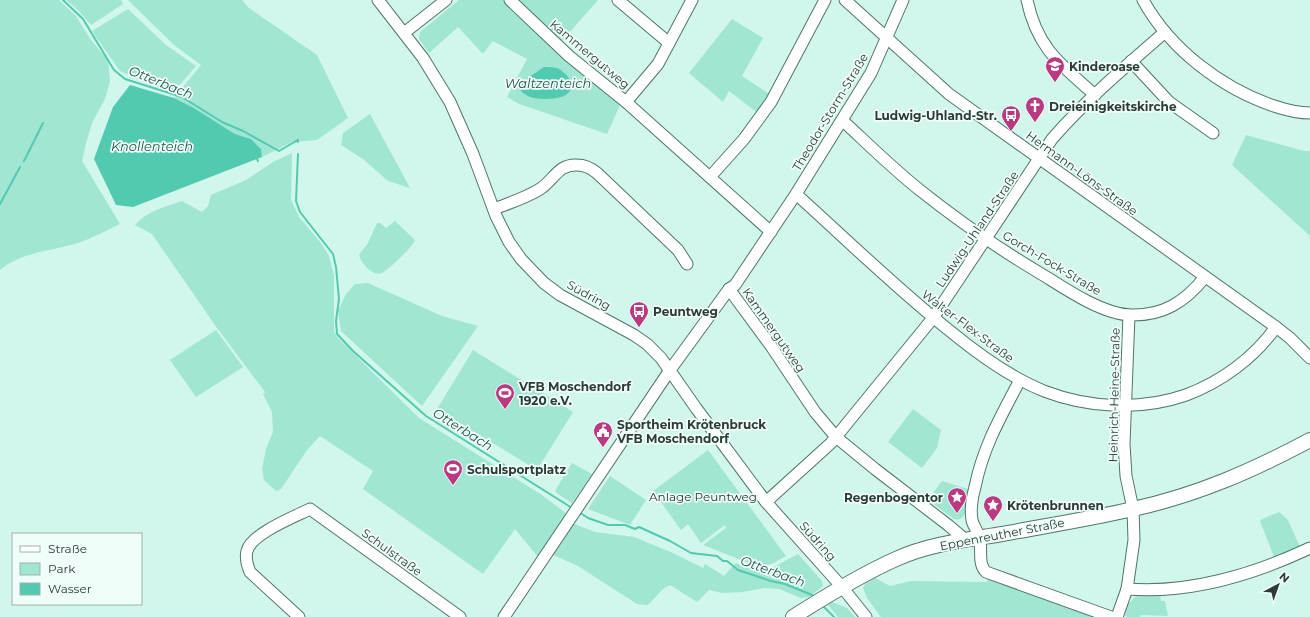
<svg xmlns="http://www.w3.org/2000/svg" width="1310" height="617" viewBox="0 0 1310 617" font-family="Montserrat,sans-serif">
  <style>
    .green { fill: #a1e5d3 }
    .water { fill: #51caaf }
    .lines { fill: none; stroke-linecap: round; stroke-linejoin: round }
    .stream { stroke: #51caaf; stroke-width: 2 }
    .minor-casing { stroke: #52746b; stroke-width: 13 }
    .major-casing { stroke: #52746b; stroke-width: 16 }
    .minor { stroke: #fff; stroke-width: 11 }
    .major { stroke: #fff; stroke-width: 14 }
    .labels { text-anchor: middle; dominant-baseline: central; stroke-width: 3.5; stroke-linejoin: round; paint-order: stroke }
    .street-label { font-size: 12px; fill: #2d3b37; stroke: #f0fefa }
    .poi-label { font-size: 12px; font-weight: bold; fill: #2d3b37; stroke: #f0fefa; text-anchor: start }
    .park-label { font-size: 12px; fill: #1c312c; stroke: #f0fefa }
    .water-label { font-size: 13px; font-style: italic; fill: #225449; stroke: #f0fefa }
  </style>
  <rect width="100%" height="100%" fill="#d1f7ec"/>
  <g class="green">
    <path d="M0,0H59L76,16L91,40L108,60L110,81L105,99L92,123L86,143L82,161L120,224C107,230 94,237 81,242C54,251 23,251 0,270Z"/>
    <polygon points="66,0 121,0 123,4 91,25 77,9"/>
    <polygon points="128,0 242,0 249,8 317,55 348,118 317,140 292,142 262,157 261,149 251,139 235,134 194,108 174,98 201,65 174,45"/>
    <polygon points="459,0 598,0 554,50 620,105 607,134 519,104 507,97 527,59 493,41 483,54 458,27 429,53 419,39 420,32"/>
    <polygon points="128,9 166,45 196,66 172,94 120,71 92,31"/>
    <polygon points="732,19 763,38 742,76 771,95 759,114 729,91 723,102 689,73"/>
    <polygon points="370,114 410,188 388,181 363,159 341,145 343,133"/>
    <polygon points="1246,135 1304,151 1310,151 1310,236 1232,165"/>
    <path d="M292,153L291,200L299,217L321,243L329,256L334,275V331L338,338L419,418L542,495L567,514L538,557L515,529L483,574L363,489L373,471L320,436L307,450L281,489L276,491L264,480L262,469L266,449L273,432L272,412L263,394L265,392L217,328L152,234L135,225C147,211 165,207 182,201L202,212L208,206L211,195L246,180L273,162Z"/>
    <path d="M395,221L415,240C413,247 389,269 382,273C373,277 361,263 359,255L368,243L377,223H380L386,228Z"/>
    <polygon points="368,283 442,316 478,326 422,406 341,331 338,311 346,294 355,284"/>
    <polygon points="216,330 243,367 196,397 170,360"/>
    <polygon points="473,350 573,412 537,470 437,409"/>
    <polygon points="913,409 941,430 937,448 922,468 888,442"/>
    <polygon points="708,450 786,556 774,563 764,566 754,565 703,545 726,528 725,525 701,543 688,524 681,530 653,491"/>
    <polygon points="572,463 592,474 572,503 558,494 555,491"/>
    <polygon points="610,476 646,500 630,525 588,509"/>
    <path d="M942,481L968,489C967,498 969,523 954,519L928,500Z"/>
    <polygon points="1279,512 1288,520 1300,547 1274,557 1260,521 1262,519"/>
    <path d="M572,523L595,532L634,537L673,553L703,568L705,564L724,576L718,582L736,563C767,577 772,567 798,554L822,581L823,586L809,597L801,598L779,589L764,588L743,592L722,593L709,590L697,602L670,585L663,589L648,605L637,604L578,566L551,554Z"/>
    <polygon points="990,575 1101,617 881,617 867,598 863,588 866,583 875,578 890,586 911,581 987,582"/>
    <polygon points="1137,595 1160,595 1161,601 1165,601 1168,616 1141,615 1140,617 1127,617 1125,615 1127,606"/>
    <polygon points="832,602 847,608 855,617 838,617 828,605"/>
  </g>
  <g class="water">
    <path d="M544,67C548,67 553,67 557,68C565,72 577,83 569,92C562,101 537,100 528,96C524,94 521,91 518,88L522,82Z"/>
    <polygon points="130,85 174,98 194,108 235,134 251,139 261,149 262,157 133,207 116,205 94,159 113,107"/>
  </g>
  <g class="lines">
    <g class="stream">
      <polyline points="63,0 83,19 114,70 125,79 182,97 222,122 243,131 279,151 298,140 298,142"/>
      <polyline points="298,154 296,201 300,212 333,254 336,267 339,299 336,321 337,334 353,351 426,416 572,508"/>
      <polyline points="257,159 258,161"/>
      <polyline points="24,161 43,123"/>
      <polyline points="0,204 20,167"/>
      <polyline points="579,512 588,518 608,525 625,525 635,529 639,527 670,541 691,553 717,556 723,561 727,561 738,570 771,581 785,584 812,595 814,598"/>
      <polyline points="822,605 834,617"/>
    </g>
    <defs>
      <g id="minor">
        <polyline points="378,0 423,58 450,102 473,154 496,216 509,242 521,259 544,283 560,295 634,335 647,344 661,358 696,408 766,502 842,587 866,617"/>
        <polyline points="510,0 569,56 626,102 771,232"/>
        <polyline points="618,0 669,43"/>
        <polyline points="845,0 949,94 1276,327 1290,338 1310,358"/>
        <path d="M1027,0C1037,48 1060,64 1095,95"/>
        <path d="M1143,0C1170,49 1221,88 1274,106C1286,110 1297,113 1310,113"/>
        <polyline points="404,33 446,0"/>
        <polyline points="1131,61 1169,102 1213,133"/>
        <polyline points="626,102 658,64 692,0"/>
        <path d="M842,120C868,144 893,169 921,191C961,223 1004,252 1048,278C1070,292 1104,314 1130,315C1163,316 1185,302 1205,277"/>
        <polyline points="710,177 744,139 771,102 825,0"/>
        <path d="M796,194C847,240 896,288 950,331C978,354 1009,377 1044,391C1088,408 1140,411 1186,395C1221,382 1254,358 1276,327"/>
        <path d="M494,209C509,203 526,198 540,189C554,180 558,164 577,165C584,165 591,168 597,173L678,250L687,264"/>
        <polyline points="729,289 771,346 815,412 836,437 875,469 948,525 962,537 964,540"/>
        <path d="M1020,380C1001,416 983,447 975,487C972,498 970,509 972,520C973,526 978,531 979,537C983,549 977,563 986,572L1111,617"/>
        <path d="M766,502L831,443L933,318L1052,139C1086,100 1126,66 1165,32"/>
        <path d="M1127,589C1189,594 1255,574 1310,548"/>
        <path d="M299,617L250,572C247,565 245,559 247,551C251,534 294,517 310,509L460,617"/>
        <polyline points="504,617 670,370 729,289 735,285 796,194 871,73 903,0"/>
        <polyline points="1117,617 1127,589 1134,540 1133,509 1126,476 1124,444 1129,315"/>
      </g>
      <path id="major" d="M793,617C826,596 860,575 896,559C929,544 966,540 1002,534C1045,526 1090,519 1133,509C1197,495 1252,471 1310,440"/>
    </defs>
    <use href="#minor" class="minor-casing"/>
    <use href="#major" class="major-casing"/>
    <use href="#minor" class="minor"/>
    <use href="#major" class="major"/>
  </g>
  <defs>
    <symbol id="school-pin" viewBox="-11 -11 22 30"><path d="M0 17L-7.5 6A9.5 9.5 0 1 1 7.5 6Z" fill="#bb3981" stroke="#f0fefa"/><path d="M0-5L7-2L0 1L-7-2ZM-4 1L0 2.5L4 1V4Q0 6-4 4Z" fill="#fff"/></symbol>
    <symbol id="church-pin" viewBox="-11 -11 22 30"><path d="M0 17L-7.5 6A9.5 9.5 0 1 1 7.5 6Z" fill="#bb3981" stroke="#f0fefa"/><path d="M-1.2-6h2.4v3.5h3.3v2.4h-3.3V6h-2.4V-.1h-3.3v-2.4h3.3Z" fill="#fff"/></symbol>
    <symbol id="bus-pin" viewBox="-11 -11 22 30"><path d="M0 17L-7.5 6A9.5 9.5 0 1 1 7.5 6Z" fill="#bb3981" stroke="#f0fefa"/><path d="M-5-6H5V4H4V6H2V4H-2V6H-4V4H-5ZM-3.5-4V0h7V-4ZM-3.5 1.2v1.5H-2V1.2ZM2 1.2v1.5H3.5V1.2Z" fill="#fff"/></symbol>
    <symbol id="stadium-pin" viewBox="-11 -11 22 30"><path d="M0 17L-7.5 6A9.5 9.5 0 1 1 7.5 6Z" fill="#bb3981" stroke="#f0fefa"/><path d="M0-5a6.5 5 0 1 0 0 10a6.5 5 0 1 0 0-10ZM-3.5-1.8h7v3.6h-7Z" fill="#fff"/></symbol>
    <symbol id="civic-pin" viewBox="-11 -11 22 30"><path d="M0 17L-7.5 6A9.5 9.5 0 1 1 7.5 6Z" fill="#bb3981" stroke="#f0fefa"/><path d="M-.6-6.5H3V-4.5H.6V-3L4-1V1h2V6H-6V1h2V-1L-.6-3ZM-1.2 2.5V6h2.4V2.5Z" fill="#fff"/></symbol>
    <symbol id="sight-pin" viewBox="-11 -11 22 30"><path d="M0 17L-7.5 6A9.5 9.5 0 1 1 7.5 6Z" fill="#bb3981" stroke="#f0fefa"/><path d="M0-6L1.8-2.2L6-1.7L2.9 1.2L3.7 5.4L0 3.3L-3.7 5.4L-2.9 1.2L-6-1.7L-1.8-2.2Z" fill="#fff"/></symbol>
  </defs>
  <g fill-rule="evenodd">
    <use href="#school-pin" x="1044" y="55" width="22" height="30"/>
    <use href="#church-pin" x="1024" y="95" width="22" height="30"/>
    <use href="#bus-pin" x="1000" y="104" width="22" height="30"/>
    <use href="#bus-pin" x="628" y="300" width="22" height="30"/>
    <use href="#stadium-pin" x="494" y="382" width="22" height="30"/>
    <use href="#civic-pin" x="592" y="420" width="22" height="30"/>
    <use href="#stadium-pin" x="442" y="458" width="22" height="30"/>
    <use href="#sight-pin" x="946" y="486" width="22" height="30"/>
    <use href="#sight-pin" x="982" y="494" width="22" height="30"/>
  </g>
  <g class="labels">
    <g class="street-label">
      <text transform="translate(590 54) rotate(40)">Kammergutweg</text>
      <text transform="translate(830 112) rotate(-59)">Theodor-Storm-Straße</text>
      <text transform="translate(1082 173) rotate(36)">Hermann-Löns-Straße</text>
      <text transform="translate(977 229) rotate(-56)">Ludwig-Uhland-Straße</text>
      <text transform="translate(1052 263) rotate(31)">Gorch-Fock-Straße</text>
      <text transform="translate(589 295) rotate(29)">Südring</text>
      <text transform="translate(968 326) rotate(37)">Walter-Flex-Straße</text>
      <text transform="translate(774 330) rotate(55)">Kammergutweg</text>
      <text transform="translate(1114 395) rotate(-89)">Heinrich-Heine-Straße</text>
      <text transform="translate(1002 534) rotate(-11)">Eppenreuther Straße</text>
      <text transform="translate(818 541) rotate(48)">Südring</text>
      <text transform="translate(392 552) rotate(36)">Schulstraße</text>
    </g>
    <g class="poi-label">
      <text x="1069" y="66">Kinderoase</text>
      <text x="1049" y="106">Dreieinigkeitskirche</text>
      <text x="997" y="115" text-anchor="end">Ludwig-Uhland-Str.</text>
      <text x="653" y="311">Peuntweg</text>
      <text x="519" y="386">VFB Moschendorf<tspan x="519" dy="14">1920 e.V.</tspan></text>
      <text x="617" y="424">Sportheim Krötenbruck<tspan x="617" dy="14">VFB Moschendorf</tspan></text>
      <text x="467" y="469">Schulsportplatz</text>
      <text x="943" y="497" text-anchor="end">Regenbogentor</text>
      <text x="1007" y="505">Krötenbrunnen</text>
    </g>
    <g class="park-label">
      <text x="703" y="496">Anlage Peuntweg</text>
    </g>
    <g class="water-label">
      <text transform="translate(161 82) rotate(22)">Otterbach</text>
      <text x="548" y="83">Waltzenteich</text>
      <text x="152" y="146">Knollenteich</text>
      <text transform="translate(463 429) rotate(32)">Otterbach</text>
      <text transform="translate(773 571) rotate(20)">Otterbach</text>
    </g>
  </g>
  <rect x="12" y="533" width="130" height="72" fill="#f0fefa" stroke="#a2b0ac"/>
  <rect x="20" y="546" width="20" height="6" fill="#ffffff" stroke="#a2b0ac"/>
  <text x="48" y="553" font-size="12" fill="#2d3b37">Straße</text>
  <rect x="20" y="563" width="20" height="12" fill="#a1e5d3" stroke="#a2b0ac"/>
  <text x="48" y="573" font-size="12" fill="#2d3b37">Park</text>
  <rect x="20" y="583" width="20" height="12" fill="#51caaf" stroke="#a2b0ac"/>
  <text x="48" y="593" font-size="12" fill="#2d3b37">Wasser</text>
  <g transform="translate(1278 585) rotate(41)" stroke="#f0fefa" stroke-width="3" paint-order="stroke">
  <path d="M0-3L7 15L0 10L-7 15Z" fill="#2d3b37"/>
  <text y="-6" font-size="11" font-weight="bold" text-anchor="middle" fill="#2d3b37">N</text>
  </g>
</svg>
